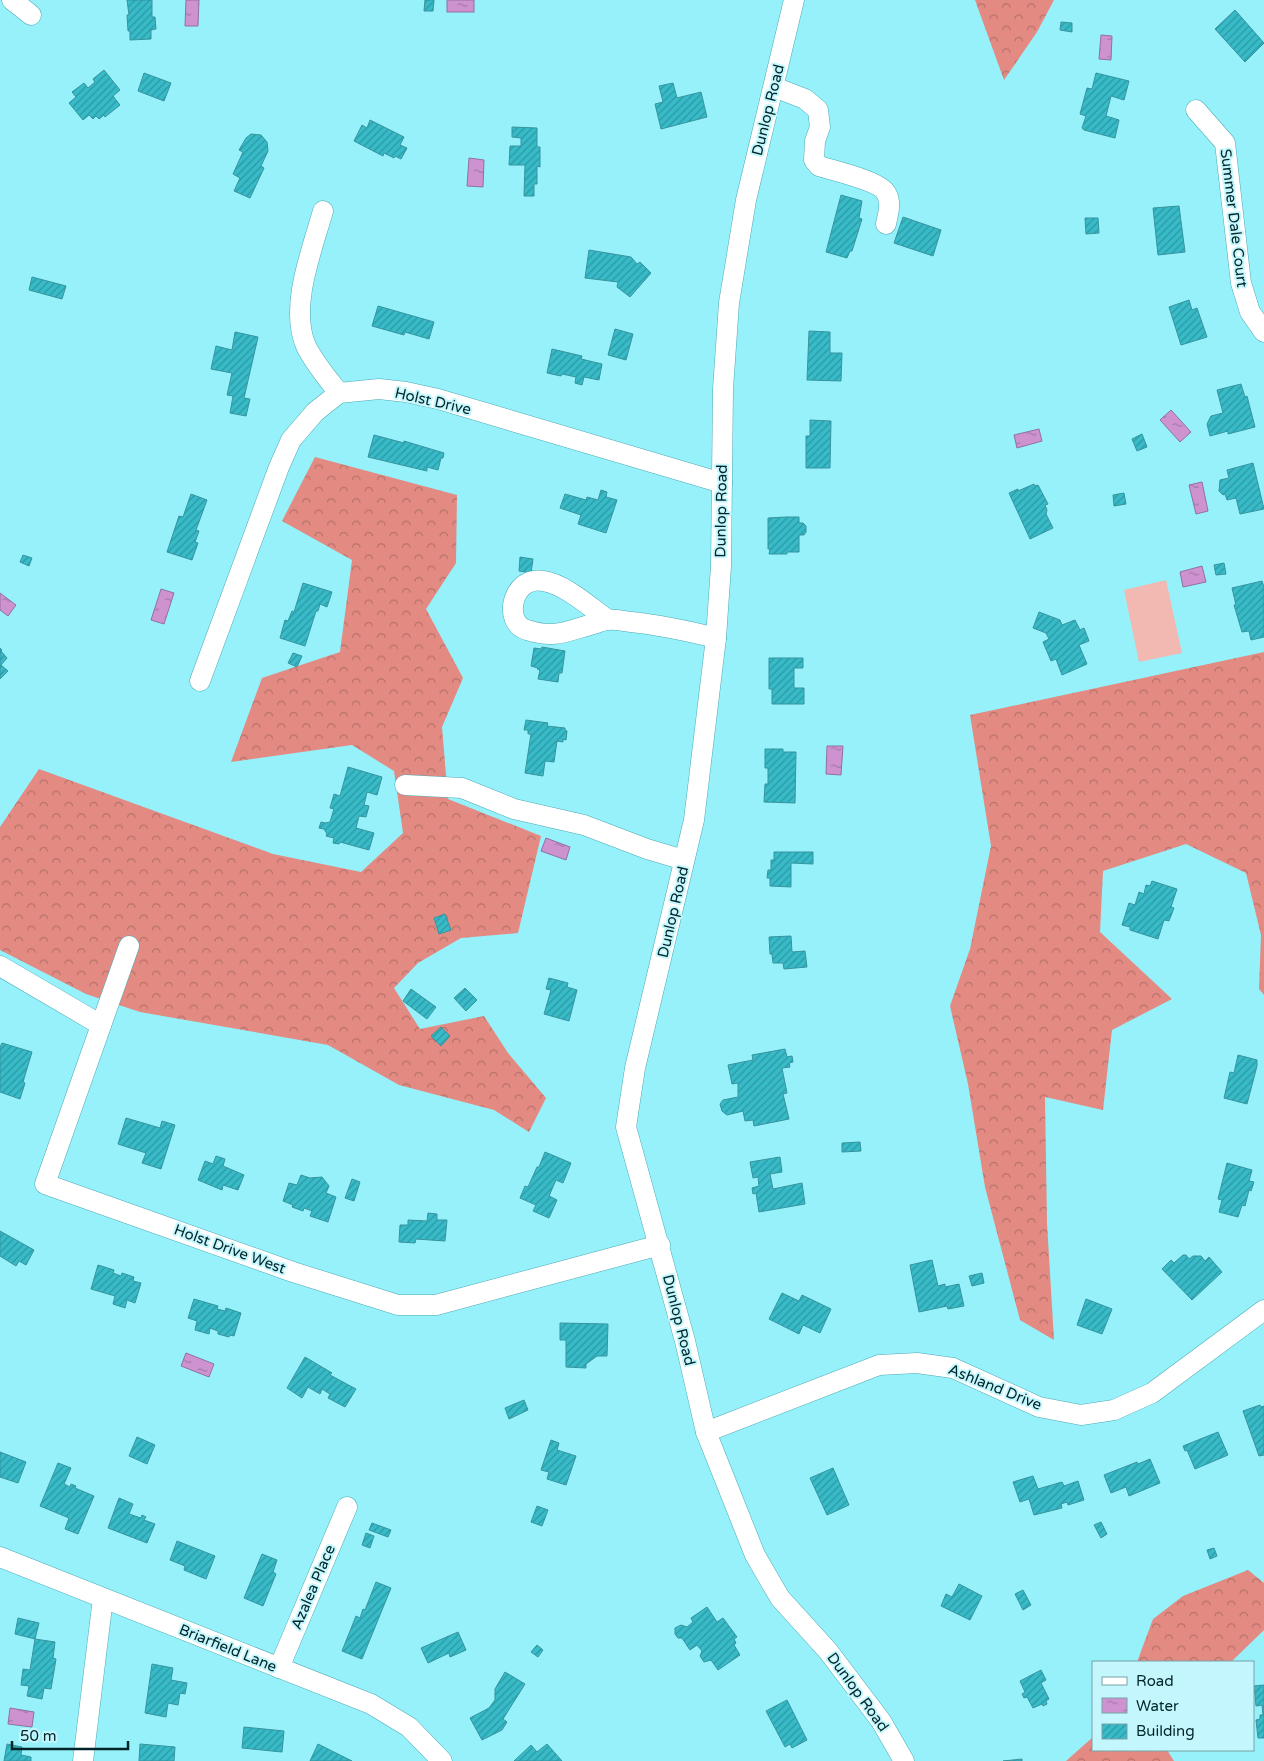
<svg xmlns="http://www.w3.org/2000/svg" width="1264" height="1761" viewBox="0 0 1264 1761" font-family="'Varela Round',sans-serif">
  <style>
    .forest { fill: url(#forest-crowns) }
    .pitch { fill: #f2b8b2 }
    .water { fill: url(#water-ripples); stroke: #90719f }
    .building { fill: url(#building-hatch); stroke: #36949e }
    .lines { fill: none; stroke-linecap: round; stroke-linejoin: round }
    .minor-casing { stroke: #4ea9b3; stroke-width: 21 }
    .minor { stroke: #fff; stroke-width: 20 }
    .labels { text-anchor: middle; dominant-baseline: central; stroke-width: 4; stroke-linejoin: round; paint-order: stroke }
    .street-label { font-size: 15px; fill: #002529; stroke: #c4f7fd }
  </style>
  <defs>
    <pattern id="forest-crowns" width="20" height="18" patternUnits="userSpaceOnUse" patternTransform="scale(1.25)"><rect width="20" height="18" fill="#e38a82"/><path d="M2 6a3 3 0 1 1 6 0M12 15a3 3 0 1 1 6 0" fill="none" stroke="#b6716a"/></pattern>
    <pattern id="water-ripples" width="26" height="14" patternUnits="userSpaceOnUse" patternTransform="scale(1.25)"><rect width="26" height="14" fill="#ce92d1"/><path d="M2 4q2-2 4 0t4 0M15 11q2-2 4 0t4 0" fill="none" stroke="#a577aa"/></pattern>
    <pattern id="building-hatch" width="6" height="6" patternUnits="userSpaceOnUse" patternTransform="scale(1.25)"><rect width="6" height="6" fill="#38bbc8"/><path d="M-1 1l2-2M0 6l6-6M5 7l2-2" fill="none" stroke="#2d98a2"/></pattern>
  </defs>
  <rect width="100%" height="100%" fill="#96f1fb"/>
  <g class="forest">
    <polygon points="975,0 1054,0 1037,32 1004,80"/>
    <polygon points="315,457 457,495 456,563 426,609 463,678 442,727 448,799 541,836 518,933 461,938 418,963 394,988 420,1029 484,1016 508,1053 546,1098 529,1132 494,1110 399,1085 328,1045 140,1012 86,994 0,950 0,827 39,769 273,854 361,872 403,833 394,771 352,745 231,762 262,678 340,652 352,560 282,521"/>
    <polygon points="1264,652 1264,995 1259,989 1261,935 1246,873 1186,844 1103,871 1100,932 1172,999 1112,1030 1103,1110 1045,1097 1047,1223 1054,1340 1020,1320 985,1187 968,1084 950,1006 970,949 991,846 970,715"/>
    <polygon points="1248,1570 1264,1583 1264,1630 1231,1662 1137,1662 1153,1619 1183,1596"/>
    <polygon points="1093,1737 1093,1750 1167,1750 1174,1761 1066,1761"/>
  </g>
  <polygon class="pitch" points="1166,580 1182,653 1139,662 1124,590"/>
  <g class="water">
    <polygon points="186,0 199,0 198,26 185,26"/>
    <rect x="447" y="0" width="27" height="12"/>
    <polygon points="1101,35 1112,36 1111,60 1099,59"/>
    <polygon points="469,158 484,160 483,187 467,186"/>
    <polygon points="1171,410 1191,432 1180,442 1160,420"/>
    <polygon points="1039,429 1042,441 1017,448 1014,435"/>
    <polygon points="1202,482 1208,511 1196,514 1189,485"/>
    <polygon points="1202,566 1206,582 1183,587 1180,572"/>
    <polygon points="161,589 174,593 164,624 151,620"/>
    <polygon points="0,593 16,605 8,616 0,610"/>
    <polygon points="827,746 843,746 841,775 826,774"/>
    <polygon points="546,838 570,847 566,860 541,851"/>
    <polygon points="186,1353 214,1364 209,1377 181,1366"/>
    <polygon points="10,1708 34,1712 32,1727 8,1724"/>
  </g>
  <g class="building">
    <polygon points="127,0 152,0 152,17 155,17 156,29 151,30 151,39 130,40 130,31 128,31 127,15 129,15"/>
    <polygon points="425,0 434,0 433,11 424,11"/>
    <polygon points="1235,10 1264,43 1245,62 1215,29"/>
    <polygon points="1061,22 1072,23 1072,32 1060,30"/>
    <polygon points="104,70 120,90 113,96 120,105 105,117 104,115 99,119 96,116 93,119 89,115 83,120 69,103 76,97 72,92 84,83 88,88 95,82 93,79"/>
    <polygon points="144,73 171,83 164,101 138,91"/>
    <polygon points="1096,73 1129,81 1124,100 1111,96 1106,116 1119,120 1115,138 1084,130 1082,128 1086,116 1080,114 1087,88 1092,89"/>
    <polygon points="673,83 677,98 701,92 707,117 661,129 655,104 663,102 659,86"/>
    <polygon points="370,120 404,137 400,145 407,148 401,159 395,156 394,158 384,153 383,156 354,141 362,125 367,128"/>
    <polygon points="512,127 537,128 537,147 540,147 540,167 537,166 537,184 534,184 534,196 524,196 525,165 509,165 510,146 521,146 521,138 512,137"/>
    <polygon points="251,134 261,135 267,142 268,151 261,166 264,168 250,198 234,191 240,178 233,174 243,152 239,150 246,138"/>
    <polygon points="841,195 862,201 859,218 862,219 852,251 850,251 847,258 826,252"/>
    <polygon points="1179,206 1185,252 1158,255 1153,208"/>
    <polygon points="903,217 941,230 933,256 894,243"/>
    <polygon points="1085,218 1098,218 1099,233 1086,234"/>
    <polygon points="589,250 631,257 637,264 640,262 651,273 630,297 617,287 618,282 585,278"/>
    <polygon points="32,277 66,286 62,299 29,290"/>
    <polygon points="1189,300 1192,310 1197,308 1207,337 1181,345 1169,307"/>
    <polygon points="378,306 434,322 429,339 405,332 404,335 372,326"/>
    <polygon points="615,329 633,334 626,360 608,355"/>
    <polygon points="809,331 830,332 830,353 842,353 841,381 807,380"/>
    <polygon points="235,332 258,337 244,398 250,399 246,416 230,413 233,396 227,395 232,373 211,369 216,346 232,350"/>
    <polygon points="552,349 582,356 581,359 602,364 599,380 584,377 582,385 575,383 576,377 562,374 561,376 547,373"/>
    <polygon points="1241,384 1245,397 1247,396 1255,427 1228,434 1228,431 1210,436 1207,424 1211,416 1223,413 1217,390"/>
    <polygon points="810,420 831,421 830,468 806,468 806,436 810,436"/>
    <polygon points="1142,434 1147,447 1137,451 1132,439"/>
    <polygon points="374,435 404,443 404,441 444,453 443,458 441,458 438,470 427,467 427,471 368,457"/>
    <polygon points="1253,463 1264,509 1240,514 1236,498 1227,500 1225,494 1223,495 1219,491 1220,480 1229,478 1227,470"/>
    <polygon points="1034,484 1035,486 1038,485 1048,504 1045,505 1047,510 1046,514 1053,528 1030,539 1009,493 1018,489 1018,491"/>
    <polygon points="601,490 607,492 606,497 617,500 606,533 578,524 581,515 560,508 565,494 586,500 587,497 598,500"/>
    <polygon points="1124,493 1126,504 1114,506 1113,495"/>
    <polygon points="191,494 207,500 196,530 199,531 195,542 198,543 192,560 167,552 179,516 183,517"/>
    <polygon points="786,517 799,517 799,523 803,523 806,526 806,532 804,535 799,535 799,552 787,552 787,554 769,554 770,549 768,549 768,518"/>
    <polygon points="23,555 32,558 29,566 20,562"/>
    <polygon points="520,557 533,559 531,573 519,571"/>
    <polygon points="1224,563 1226,574 1216,575 1214,565"/>
    <polygon points="1262,581 1264,587 1264,637 1251,640 1249,631 1242,632 1234,605 1236,605 1232,588"/>
    <polygon points="303,583 332,592 327,607 320,604 318,611 316,611 305,646 280,638 285,620 288,621 292,611 294,612"/>
    <polygon points="1039,612 1060,620 1062,625 1075,620 1080,630 1084,628 1089,641 1079,645 1087,664 1062,675 1056,659 1051,661 1043,642 1049,639 1046,633 1033,628"/>
    <polygon points="542,647 565,651 562,673 559,673 558,682 538,679 540,670 537,669 538,668 531,666 534,648 541,649"/>
    <polygon points="0,648 2,650 1,651 7,658 1,665 8,671 0,679"/>
    <polygon points="293,653 302,656 297,667 288,663"/>
    <polygon points="769,658 803,658 803,668 794,668 794,688 804,688 804,704 772,704 772,689 769,689"/>
    <polygon points="526,720 548,723 547,726 565,728 565,730 567,731 566,740 563,739 563,742 557,741 554,762 545,761 543,776 525,773 531,734 528,734 528,730 524,730"/>
    <polygon points="765,749 783,749 783,752 796,752 795,803 764,802 765,784 768,784 768,768 765,768"/>
    <polygon points="348,767 382,777 377,795 367,792 364,805 369,806 366,817 359,816 356,828 374,833 369,850 340,842 339,844 333,843 334,838 326,836 327,834 324,829 319,828 321,822 325,823 330,822 334,809 330,808 334,794 340,796"/>
    <polygon points="774,852 813,852 813,864 791,863 791,887 770,886 770,878 767,878 768,870 771,870 771,860 774,860"/>
    <polygon points="1152,881 1177,889 1171,907 1174,908 1169,921 1164,920 1158,939 1130,930 1130,927 1122,925 1129,903 1135,905 1139,892 1144,894 1146,885 1150,886"/>
    <polygon points="445,914 451,930 439,934 434,918"/>
    <polygon points="791,936 792,952 805,951 807,967 784,969 783,963 773,963 772,954 770,954 769,937"/>
    <polygon points="549,978 568,983 567,987 577,990 569,1021 544,1014 551,990 546,989"/>
    <polygon points="465,988 477,1000 466,1011 454,998"/>
    <polygon points="411,989 436,1007 427,1019 403,1001"/>
    <polygon points="441,1027 450,1036 441,1046 431,1036"/>
    <polygon points="2,1043 32,1052 23,1082 25,1083 20,1099 0,1092 0,1047"/>
    <polygon points="785,1049 787,1057 792,1056 793,1062 789,1063 790,1067 782,1068 787,1093 783,1094 789,1119 754,1126 753,1120 745,1121 743,1111 727,1115 722,1111 720,1104 723,1100 738,1097 738,1083 732,1084 728,1065 753,1060 752,1055"/>
    <polygon points="1238,1055 1257,1060 1257,1066 1247,1104 1224,1098 1230,1072 1234,1073"/>
    <polygon points="126,1118 160,1128 162,1121 175,1125 161,1169 142,1163 146,1153 118,1144"/>
    <polygon points="860,1142 861,1151 842,1152 842,1143"/>
    <polygon points="545,1152 571,1163 563,1183 556,1180 549,1196 557,1200 549,1218 533,1211 536,1205 520,1198 525,1186 528,1187 537,1167 539,1167"/>
    <polygon points="216,1156 225,1159 223,1166 244,1175 238,1190 223,1185 222,1190 198,1180 205,1161 213,1164"/>
    <polygon points="780,1157 782,1172 770,1174 773,1189 802,1183 805,1204 759,1212 756,1193 753,1194 752,1188 759,1186 758,1177 753,1178 750,1162"/>
    <polygon points="1227,1163 1252,1170 1249,1181 1254,1182 1251,1191 1249,1190 1245,1206 1242,1205 1238,1217 1219,1212 1222,1200 1218,1199"/>
    <polygon points="301,1175 310,1178 322,1177 329,1186 326,1193 336,1197 328,1222 310,1216 312,1211 304,1208 303,1211 292,1207 293,1205 283,1201 289,1183 297,1185"/>
    <polygon points="352,1179 360,1182 354,1201 345,1198"/>
    <polygon points="428,1213 437,1214 437,1220 447,1220 445,1241 416,1239 415,1243 399,1242 400,1225 408,1225 408,1220 427,1221"/>
    <polygon points="0,1231 34,1250 26,1265 19,1261 16,1266 0,1256"/>
    <polygon points="1183,1255 1186,1255 1189,1259 1193,1256 1201,1256 1205,1261 1209,1257 1222,1272 1192,1300 1162,1269 1171,1260 1174,1263"/>
    <polygon points="932,1260 938,1286 945,1284 945,1287 959,1284 964,1306 948,1309 947,1306 919,1312 910,1265"/>
    <polygon points="98,1265 114,1270 113,1273 121,1276 122,1273 134,1277 133,1281 141,1283 135,1303 127,1300 125,1308 113,1304 115,1296 91,1289"/>
    <polygon points="982,1273 984,1283 972,1286 969,1276"/>
    <polygon points="782,1293 799,1301 802,1295 831,1309 820,1333 803,1325 799,1334 769,1319"/>
    <polygon points="194,1299 218,1306 217,1309 225,1311 226,1308 241,1313 234,1336 230,1335 229,1337 218,1334 218,1331 210,1328 209,1334 195,1330 197,1321 188,1318"/>
    <polygon points="1086,1299 1112,1309 1102,1334 1077,1325"/>
    <polygon points="560,1323 608,1324 607,1356 597,1356 586,1364 586,1368 566,1367 566,1340 560,1340"/>
    <polygon points="305,1357 332,1373 330,1375 356,1389 345,1407 328,1398 330,1394 322,1389 320,1394 308,1387 302,1398 287,1388"/>
    <polygon points="524,1400 528,1410 509,1419 505,1408"/>
    <polygon points="1260,1405 1261,1407 1264,1406 1264,1455 1259,1456 1243,1411"/>
    <polygon points="1218,1432 1228,1455 1195,1469 1187,1450 1185,1451 1183,1446"/>
    <polygon points="137,1437 155,1445 147,1464 129,1456"/>
    <polygon points="551,1440 559,1443 557,1450 576,1456 566,1485 547,1479 549,1472 541,1470"/>
    <polygon points="0,1452 26,1462 18,1483 0,1477"/>
    <polygon points="1150,1459 1160,1483 1129,1496 1126,1487 1111,1493 1104,1475 1137,1462 1138,1464"/>
    <polygon points="58,1463 71,1468 64,1484 70,1487 71,1484 76,1486 75,1488 94,1496 78,1534 65,1529 69,1518 40,1506"/>
    <polygon points="833,1468 849,1505 827,1515 810,1478"/>
    <polygon points="1033,1476 1038,1489 1062,1482 1064,1486 1078,1481 1084,1500 1068,1505 1067,1502 1061,1504 1062,1508 1034,1515 1029,1499 1020,1502 1013,1482"/>
    <polygon points="119,1498 133,1504 129,1514 141,1518 142,1515 146,1517 144,1520 155,1524 147,1543 108,1528"/>
    <polygon points="537,1506 548,1510 542,1526 531,1522"/>
    <polygon points="1101,1522 1107,1534 1101,1538 1094,1525"/>
    <polygon points="372,1523 391,1530 388,1537 369,1530"/>
    <polygon points="366,1533 374,1536 370,1548 362,1545"/>
    <polygon points="177,1541 215,1556 206,1579 184,1570 185,1566 170,1560"/>
    <polygon points="1214,1548 1217,1556 1210,1559 1207,1550"/>
    <polygon points="262,1554 277,1560 273,1572 276,1574 263,1606 244,1598"/>
    <polygon points="376,1582 391,1588 362,1659 342,1651 356,1616 360,1618 363,1609 365,1610"/>
    <polygon points="959,1584 982,1596 970,1620 941,1606 946,1594 952,1597"/>
    <polygon points="1023,1590 1031,1605 1023,1610 1015,1594"/>
    <polygon points="707,1607 717,1622 723,1618 737,1637 734,1639 736,1643 734,1645 740,1655 718,1670 711,1660 704,1662 700,1656 702,1651 697,1645 690,1650 682,1638 678,1638 675,1634 675,1628 681,1625 687,1627 693,1622 691,1618"/>
    <polygon points="18,1618 39,1623 35,1639 15,1634"/>
    <polygon points="458,1632 466,1650 450,1657 449,1653 428,1663 421,1648"/>
    <polygon points="35,1639 55,1642 53,1658 56,1659 51,1689 44,1688 42,1699 27,1696 29,1686 21,1685 23,1669 30,1670"/>
    <polygon points="537,1645 543,1650 538,1657 531,1652"/>
    <polygon points="152,1664 173,1668 171,1680 187,1683 185,1694 180,1693 178,1705 168,1703 166,1717 145,1713"/>
    <polygon points="1041,1670 1046,1680 1041,1683 1049,1699 1046,1701 1047,1704 1043,1706 1042,1704 1033,1708 1027,1697 1024,1698 1022,1694 1025,1692 1020,1681"/>
    <polygon points="505,1672 525,1684 503,1719 507,1722 502,1730 482,1740 470,1718 489,1708 495,1700 495,1689"/>
    <polygon points="1264,1685 1264,1738 1258,1738 1256,1720 1260,1719 1260,1715 1263,1715 1262,1705 1256,1706 1254,1686"/>
    <polygon points="787,1700 807,1740 792,1748 790,1744 785,1747 766,1711"/>
    <polygon points="244,1727 284,1731 282,1752 242,1748"/>
    <polygon points="7,1744 22,1747 21,1755 31,1757 31,1761 4,1761"/>
    <polygon points="140,1744 175,1747 174,1761 139,1761"/>
    <polygon points="318,1744 352,1761 310,1761"/>
    <polygon points="547,1744 562,1761 514,1761 531,1745 537,1752"/>
    <polygon points="1022,1759 1022,1761 1003,1761"/>
  </g>
  <g class="lines">
    <defs>
      <g id="minor">
        <polyline points="12,0 31,15"/>
        <polyline points="794,0 746,200 729,303 723,389 721,566 716,638 694,820 635,1068 626,1127 685,1341 706,1432 755,1555 780,1598 828,1651 881,1721 904,1761"/>
        <path d="M774,87L805,99L818,110L820,127L815,141L814,160L819,166C834,171 880,181 886,193C892,203 888,213 886,224"/>
        <polyline points="1196,110 1225,143 1241,283 1250,312 1264,332"/>
        <path d="M323,211C312,250 289,307 306,346C315,364 327,378 339,393"/>
        <path d="M608,620C590,607 565,584 543,581C512,575 502,623 527,630C555,639 567,631 593,624C598,623 603,620 608,620C615,619 623,621 631,622C660,625 688,631 716,638"/>
        <polyline points="200,681 279,467 291,440 315,412 339,393 379,389 406,392 438,399 722,483"/>
        <polyline points="405,785 462,788 514,809 584,825 647,849 684,860"/>
        <polyline points="129,946 45,1184 293,1272 398,1305 436,1305 660,1245"/>
        <polyline points="0,966 101,1025"/>
        <polyline points="706,1432 879,1365 917,1363 953,1368 1039,1407 1081,1415 1114,1410 1152,1393 1264,1310"/>
        <polyline points="0,1557 371,1704 409,1727 442,1761"/>
        <polyline points="279,1668 347,1507"/>
        <polyline points="83,1761 103,1598"/>
      </g>
    </defs>
    <use href="#minor" class="minor-casing"/>
    <use href="#minor" class="minor"/>
  </g>
  <g class="labels">
    <g class="street-label">
      <text transform="translate(768 110) rotate(-76)">Dunlop Road</text>
      <text transform="translate(1234 218) rotate(83)">Summer Dale Court</text>
      <text transform="translate(433 401) rotate(13)">Holst Drive</text>
      <text transform="translate(721 511) rotate(-89)">Dunlop Road</text>
      <text transform="translate(673 912) rotate(-77)">Dunlop Road</text>
      <text transform="translate(230 1249) rotate(20)">Holst Drive West</text>
      <text transform="translate(679 1320) rotate(76)">Dunlop Road</text>
      <text transform="translate(995 1387) rotate(22)">Ashland Drive</text>
      <text transform="translate(313 1587) rotate(-67)">Azalea Place</text>
      <text transform="translate(228 1648) rotate(22)">Briarfield Lane</text>
      <text transform="translate(858 1692) rotate(54)">Dunlop Road</text>
    </g>
  </g>
  <rect x="1092" y="1661" width="162" height="90" fill="#c4f7fd" stroke="#76a3a8"/>
  <rect x="1102" y="1677" width="25" height="8" fill="#ffffff" stroke="#76a3a8"/>
  <text x="1136" y="1686" font-size="15" fill="#002529">Road</text>
  <rect x="1102" y="1698" width="25" height="15" fill="url(#water-ripples)" stroke="#76a3a8"/>
  <text x="1136" y="1711" font-size="15" fill="#002529">Water</text>
  <rect x="1102" y="1724" width="25" height="15" fill="url(#building-hatch)" stroke="#76a3a8"/>
  <text x="1136" y="1736" font-size="15" fill="#002529">Building</text>
  <path d="M12 1741v8h116v-8" fill="none" stroke="#002529" stroke-width="2.5"/>
  <text x="20" y="1741" font-size="15" fill="#002529" stroke="#c4f7fd" stroke-width="4" paint-order="stroke">50 m</text>
</svg>
